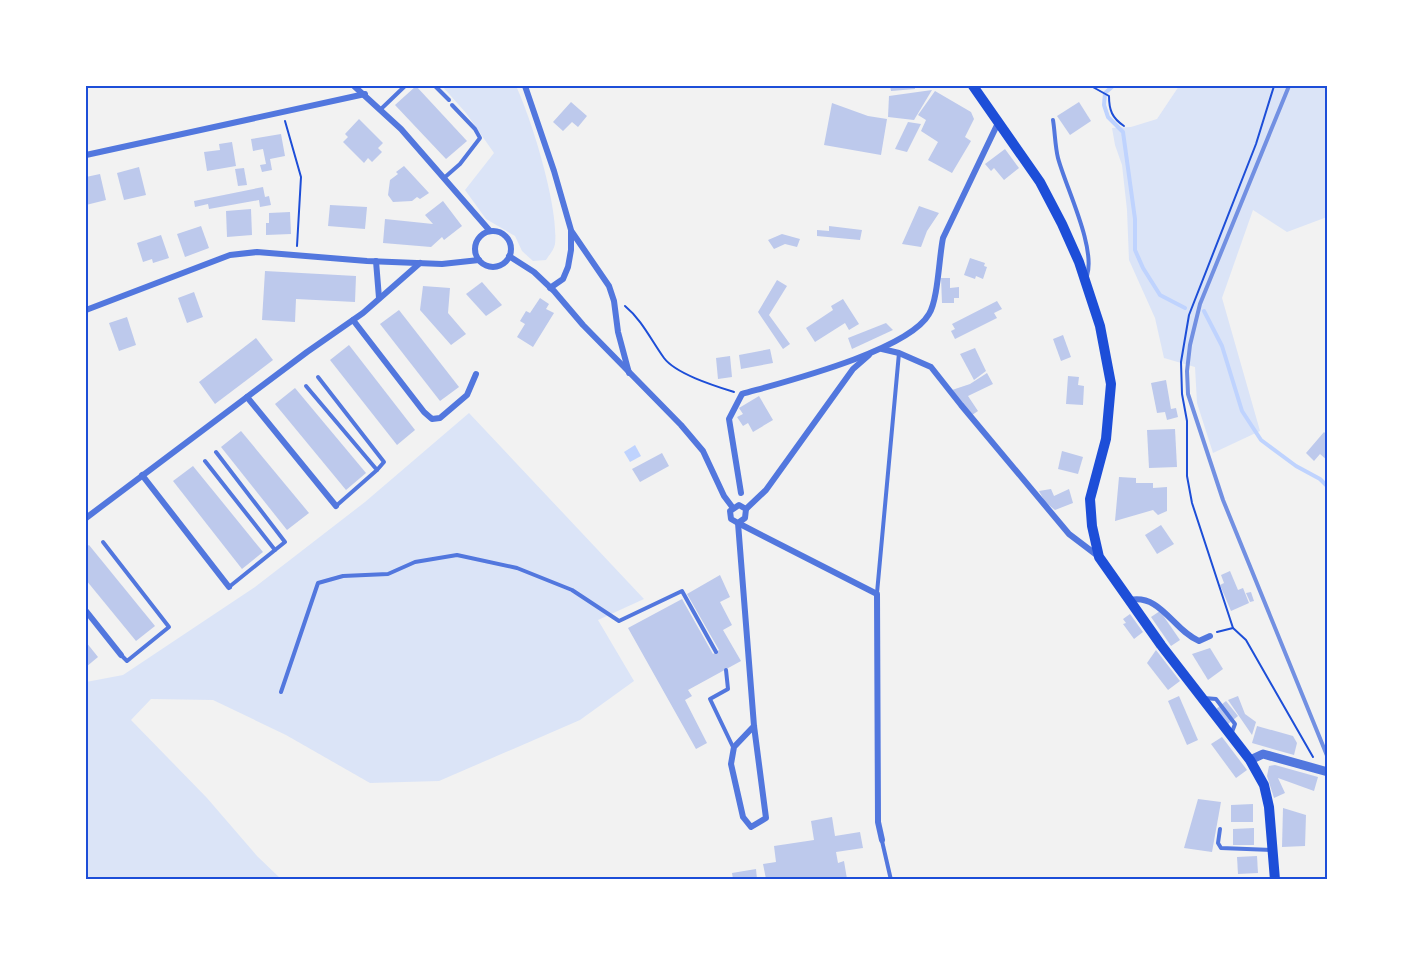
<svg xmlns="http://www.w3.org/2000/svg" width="1413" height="965" viewBox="0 0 1413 965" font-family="Roboto,sans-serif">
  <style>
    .green { fill: #dbe4f7 }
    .water { fill: #bfd3fe }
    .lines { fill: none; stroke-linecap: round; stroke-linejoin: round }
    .stream { stroke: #bfd3fe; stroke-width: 4 }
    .building { fill: #bdc9ec }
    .path { stroke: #1d4ed8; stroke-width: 2 }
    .service { stroke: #5277de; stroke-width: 4 }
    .minor { stroke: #5277de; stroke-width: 6 }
    .tertiary { stroke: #5277de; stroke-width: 9 }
    .secondary { stroke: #1d4ed8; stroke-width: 10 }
    .rail { stroke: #7290e2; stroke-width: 4 }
    .neatline { fill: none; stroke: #1d4ed8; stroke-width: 2 }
  </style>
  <rect width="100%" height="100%" fill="#f2f2f2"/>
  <g class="green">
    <path d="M442,86H516C532,120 559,208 555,244C554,250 549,255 546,260L533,261L522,251L515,236L486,219L465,190L494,153L466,113Z"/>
    <polygon points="1179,86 1327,86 1327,217 1287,232 1253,210 1222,298 1260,431 1213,453 1197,403 1195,367 1164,358 1155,318 1129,260 1127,210 1122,165 1115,145 1112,128 1131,127 1157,119"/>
    <polygon points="469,413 644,599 598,620 634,681 580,720 439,781 370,783 286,735 213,700 151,699 131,720 207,798 257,856 281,879 86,880 86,682 123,675 255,587 365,502"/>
  </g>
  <polygon class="water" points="635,445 641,456 630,462 624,452"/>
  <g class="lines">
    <g class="stream">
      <polyline points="1113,86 1105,93 1104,105 1108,117 1123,132 1135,219 1135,250 1143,268 1160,295 1185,308"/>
      <polyline points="1204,311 1222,346 1242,411 1261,440 1296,466 1320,479 1328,487"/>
    </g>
  </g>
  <g class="building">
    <polygon points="416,86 467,141 446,159 395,105"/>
    <polygon points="890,86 915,86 915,89 891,91"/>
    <polygon points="932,90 914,120 888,117 889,96"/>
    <polygon points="935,91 971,112 974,119 965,137 971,141 952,173 928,160 938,142 921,131 926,120 918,115"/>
    <polygon points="571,102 587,116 578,127 572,122 563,131 553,122"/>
    <polygon points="1079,102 1091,121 1070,135 1057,116"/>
    <polygon points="832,103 868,116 887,119 881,155 824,145"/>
    <polygon points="359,119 383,143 378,148 382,152 372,162 368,158 364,163 343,142 348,137 345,134"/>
    <polygon points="908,122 921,124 907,152 895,149"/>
    <polygon points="281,134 285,156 270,159 272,170 262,172 260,165 266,164 263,149 253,151 251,139"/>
    <polygon points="232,142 236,166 207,171 204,152 220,150 219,144"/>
    <polygon points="1005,149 1019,168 1004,180 994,168 991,171 985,164"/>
    <polygon points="404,166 429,193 420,199 417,197 412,201 393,202 388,195 390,180 398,174 396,172"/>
    <polygon points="139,167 146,195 124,200 117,173"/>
    <polygon points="244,168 247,185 238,186 235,169"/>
    <polygon points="100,174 106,200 86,205 86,177"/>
    <polygon points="263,187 265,197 269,196 271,205 260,207 259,200 209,209 208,204 195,207 194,201"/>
    <polygon points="443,201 462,226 444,240 442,237 431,247 383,243 385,219 433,224 425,215"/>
    <polygon points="330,205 367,207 365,229 328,226"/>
    <polygon points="919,206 939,213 927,231 921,247 902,244"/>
    <polygon points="251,209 252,235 227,237 226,211"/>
    <polygon points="290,212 291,234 266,235 266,223 269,223 269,213"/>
    <polygon points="201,226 209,248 185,257 177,234"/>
    <polygon points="829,226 862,230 860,240 817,236 817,230 829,231"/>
    <polygon points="782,234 800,239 797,247 785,244 774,249 768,240"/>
    <polygon points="161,235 169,258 153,263 152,259 143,262 137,243"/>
    <polygon points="970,258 985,263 984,266 987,267 983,279 976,276 975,279 964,275"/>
    <polygon points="265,271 356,276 355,302 296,299 295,322 262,320"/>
    <polygon points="941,278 950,278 950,288 959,287 959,298 954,298 954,303 942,303"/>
    <polygon points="777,280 787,286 769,315 790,344 783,349 758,312"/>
    <polygon points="482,282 502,305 486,316 466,294"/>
    <polygon points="423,286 450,288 448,313 466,334 451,345 420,310"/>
    <polygon points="194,292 203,317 187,323 178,298"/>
    <polygon points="540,298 549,304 546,309 554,313 533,347 517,337 525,324 520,321 526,311 530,313"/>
    <polygon points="843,299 859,324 849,330 845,323 815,342 806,328 833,310 831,306"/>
    <polygon points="997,301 1002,309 994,313 997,318 955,339 951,331 955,329 952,324"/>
    <polygon points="399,310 459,387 440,401 380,324"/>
    <polygon points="127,317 136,345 119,351 109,323"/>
    <polygon points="886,323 893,330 852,349 848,338"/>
    <polygon points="1063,335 1071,357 1061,361 1053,339"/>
    <polygon points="256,338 273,360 215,404 199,382"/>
    <polygon points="349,345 415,430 397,445 330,360"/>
    <polygon points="975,348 986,371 974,380 960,354"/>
    <polygon points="770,349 773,363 741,369 739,355"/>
    <polygon points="730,356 732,377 718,379 716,358"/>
    <polygon points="987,373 993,384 968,396 978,411 972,415 952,390 970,384"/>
    <polygon points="1068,376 1079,377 1078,385 1084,386 1083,405 1066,404"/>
    <polygon points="1166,380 1171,409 1176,408 1178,417 1167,420 1165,412 1157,413 1151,383"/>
    <polygon points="295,388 366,473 346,490 275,404"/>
    <polygon points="759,396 773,420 753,432 748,423 743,426 737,417 743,414 739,408"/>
    <polygon points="1175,429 1177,467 1149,468 1147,430"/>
    <polygon points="241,431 309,513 287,530 221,447"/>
    <polygon points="1324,432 1328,436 1328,461 1320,454 1314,461 1306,453"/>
    <polygon points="1062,451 1083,457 1078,474 1058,469"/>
    <polygon points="662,453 669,466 640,482 632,469"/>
    <polygon points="193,466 263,552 242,569 173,481"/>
    <polygon points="1119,477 1136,478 1136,483 1153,483 1153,488 1167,487 1167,511 1158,515 1153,510 1115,521"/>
    <polygon points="1051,489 1054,496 1069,489 1073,503 1055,510 1045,502 1039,491"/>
    <polygon points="1161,525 1174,544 1157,554 1145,535"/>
    <polygon points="89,545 155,626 136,641 86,580 86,547"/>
    <polygon points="1230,571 1238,590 1243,588 1249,603 1231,611 1220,585 1224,583 1221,575"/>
    <polygon points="720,575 730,597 720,602 732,625 723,630 741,661 688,690 692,696 685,700 707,743 696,749 628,628 682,599 713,654 719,650 687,594"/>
    <polygon points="1251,592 1254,601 1250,602 1246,593"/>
    <polygon points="1160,611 1180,640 1171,646 1151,617"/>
    <polygon points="1130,614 1143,632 1134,639 1123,624 1126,623 1123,619"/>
    <polygon points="86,642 98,657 86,667"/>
    <polygon points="1210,648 1223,669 1208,680 1192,654"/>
    <polygon points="1156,650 1180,681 1168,690 1147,663"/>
    <polygon points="1179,696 1198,740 1187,745 1168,701"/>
    <polygon points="1238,696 1245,714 1256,722 1252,735 1228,700"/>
    <polygon points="1226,701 1238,716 1227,725 1215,710"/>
    <polygon points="1257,726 1293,736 1297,743 1294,755 1252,743"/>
    <polygon points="1222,737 1247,770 1236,778 1211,744"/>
    <polygon points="1275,765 1318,777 1314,791 1278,778 1285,793 1274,798 1267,776 1269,766"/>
    <polygon points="1198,799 1221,802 1212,852 1184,848"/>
    <polygon points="1253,804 1253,822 1231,822 1231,805"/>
    <polygon points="1283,808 1306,815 1305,846 1282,847"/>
    <polygon points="832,817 835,836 860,832 863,848 836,852 838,863 844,861 847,879 766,879 763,864 776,862 774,846 814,840 811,821"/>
    <polygon points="1254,828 1254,845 1233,845 1233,829"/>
    <polygon points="1257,856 1258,873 1238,874 1237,857"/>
    <polygon points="756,869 757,879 733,879 732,873"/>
  </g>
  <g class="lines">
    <g class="path">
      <path d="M1091,86L1109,96C1109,110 1112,118 1124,126"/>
      <polyline points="285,121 301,177 297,246"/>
      <path d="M625,306C642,320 651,340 664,358C676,374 715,386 734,392"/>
      <polyline points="1233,628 1192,503 1187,476 1187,421 1182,394 1181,362 1189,315 1256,144 1274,86"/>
      <polyline points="1217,632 1233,628 1246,640 1313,757"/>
    </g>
    <g class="service">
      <polyline points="435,86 449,100"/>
      <polyline points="381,109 405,86"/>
      <path d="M1053,120C1055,132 1055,146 1058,158C1066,188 1096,247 1087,276"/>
      <polyline points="444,178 460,164 480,138 475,129 452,105"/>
      <polyline points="318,377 384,462 377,470"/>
      <polyline points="306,386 377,470 336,506"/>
      <polyline points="216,452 285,542 275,550"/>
      <polyline points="205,461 275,550 229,587"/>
      <polyline points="103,542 169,627 127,661 121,655"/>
      <polyline points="877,593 899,353"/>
      <polyline points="726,670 728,689 710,699 733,747"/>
      <polyline points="281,692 318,583 343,576 388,574 415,562 457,555 517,568 572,590 619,621 682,591 716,652"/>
      <polyline points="1204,698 1216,699 1235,724 1232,732"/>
      <polyline points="1220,829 1218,843 1221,848 1272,850"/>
      <polyline points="882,841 891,880"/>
    </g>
    <g class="minor">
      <polyline points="354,86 401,129 490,231"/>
      <polyline points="525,86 554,171 571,230 571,250 568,267 563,279 550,288"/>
      <polyline points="86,155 365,94"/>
      <circle cx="493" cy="249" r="18"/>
      <polyline points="572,232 609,286 614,301 618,332 629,373"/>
      <polyline points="509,256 534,272 554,291 583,325 681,425 703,451 724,496 733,508"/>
      <polyline points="376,261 379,298"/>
      <polyline points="86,310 230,255 257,252 367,261 442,264 479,260"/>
      <polyline points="353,320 424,412 432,419 440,418 467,395 476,374"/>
      <polyline points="882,349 899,353 931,367 961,405 1069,534 1098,556"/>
      <polyline points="247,397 336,506"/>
      <polyline points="142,475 229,587"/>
      <path d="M741,493L729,419L742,394C784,382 908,351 929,314C938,300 939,257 943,238L998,123"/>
      <polygon points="739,505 746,509 745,518 738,523 731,519 730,511"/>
      <polyline points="746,509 766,490 853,369 869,355"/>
      <polyline points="86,518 307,352 363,313 420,263"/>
      <polyline points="738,523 754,726 766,818 751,827 743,817 731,764 734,747 754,726"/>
      <polyline points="738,523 877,594 878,822 882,840"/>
      <path d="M1130,600C1161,594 1173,630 1199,641L1210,636"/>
      <polyline points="86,611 121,655"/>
    </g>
    <polyline class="tertiary" points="1250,760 1263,754 1328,772"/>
    <polyline class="secondary" points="973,86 1040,182 1062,224 1079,262 1100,326 1111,384 1106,439 1090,499 1092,526 1099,557 1161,645 1250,760 1264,785 1269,807 1275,880"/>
    <polyline class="rail" points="1289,86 1200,304 1190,345 1187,371 1188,394 1223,500 1328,758"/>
  </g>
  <rect width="1413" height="965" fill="none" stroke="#ffffff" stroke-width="174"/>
  <rect x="87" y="87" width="1239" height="791" class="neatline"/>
</svg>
